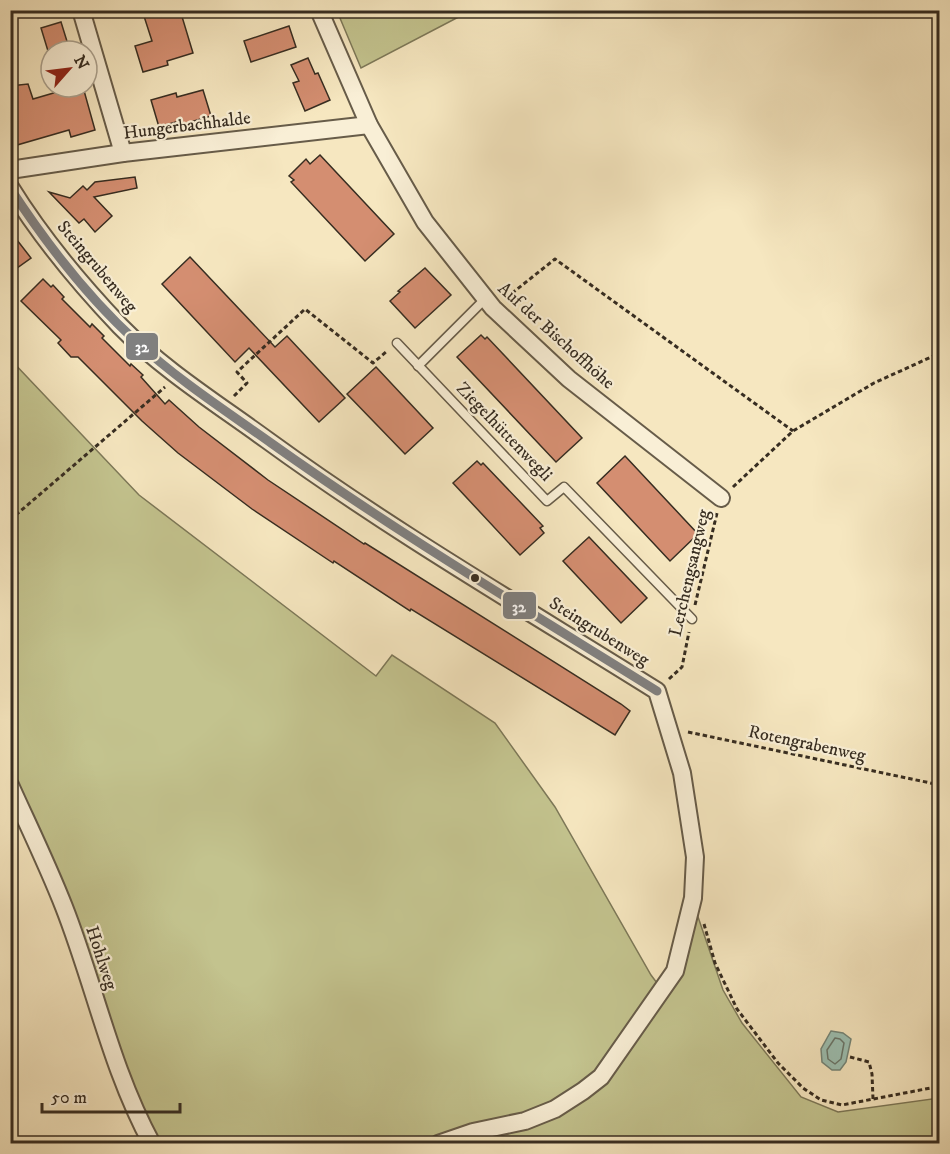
<svg xmlns="http://www.w3.org/2000/svg" width="950" height="1154" viewBox="0 0 950 1154" font-family="'IM FELL DW Pica',serif">
  <style>
    .green { fill: #c3c38e; stroke: #7d7858; stroke-width: 1.5 }
    .water { fill: #9dc0b2; stroke: #748578; stroke-width: 1.5 }
    .lines { fill: none; stroke-linecap: round; stroke-linejoin: round }
    .shore { stroke: #6a766a; stroke-width: 1.5 }
    .building { fill: #d48e71; stroke: #372d21; stroke-width: 1.5 }
    .lane-casing { stroke: #675c49; stroke-width: 11 }
    .street-casing { stroke: #675c49; stroke-width: 20 }
    .path { stroke: #372d21; stroke-width: 3; stroke-dasharray: 4.5 3; stroke-linecap: butt }
    .lane { stroke: #f9efd6; stroke-width: 8 }
    .street { stroke: #f9efd6; stroke-width: 16 }
    .bus-1-casing { stroke: #f9efd6; stroke-width: 14 }
    .bus-1 { stroke: #808080; stroke-width: 9 }
    .bus-dot { fill: #372d21; stroke: #f9efd6; stroke-width: 2 }
    .labels { text-anchor: middle; dominant-baseline: central; stroke-width: 4.5; stroke-linejoin: round; paint-order: stroke }
    .street-label { font-size: 18px; fill: #372d21; stroke: #f9efd6 }
    .line-badge { stroke: #f9efd6; stroke-width: 2 }
    .badge-label { font-size: 16px; text-anchor: middle; font-weight: bold; fill: #fff }
  </style>
  <rect width="100%" height="100%" fill="#f6e7c0"/>
  <filter id="stains"><feTurbulence type="fractalNoise" baseFrequency=".00333" numOctaves="4"/><feColorMatrix values="0 0 0 0 .2 0 0 0 0 .09 0 0 0 0 .02 0 0 0 .5 -.17"/></filter>
  <radialGradient id="worn" r=".72"><stop offset=".6" stop-color="#630" stop-opacity="0"/><stop offset="1" stop-color="#630" stop-opacity=".3"/></radialGradient>
  <g class="green">
    <polygon points="337,11 470,11 361,68"/>
    <path d="M10,359L139,495L376,676L392,655L495,723L555,807L651,975L660,987C637,1017 611,1060 582,1084C541,1117 484,1125 435,1137L423,1143H158L142,1113L11,778Z"/>
    <polygon points="696,911 723,990 742,1023 801,1097 838,1112 939,1098 939,1143 447,1144 575,1102 677,978"/>
  </g>
  <polygon class="water" points="831,1031 843,1033 851,1039 846,1062 840,1070 832,1070 822,1062 821,1049"/>
  <g class="lines">
    <polygon class="shore" points="835,1038 840,1039 844,1043 841,1059 835,1064 828,1059 827,1050"/>
  </g>
  <g class="building">
    <polygon points="142,10 180,10 193,53 167,61 168,65 143,72 135,46 152,41"/>
    <polygon points="61,22 70,51 48,51 41,28"/>
    <polygon points="289,26 296,47 251,62 244,41"/>
    <polygon points="308,58 315,74 318,73 330,100 305,111 293,83 299,81 291,65"/>
    <polygon points="28,84 33,99 74,87 83,87 95,130 71,137 69,130 17,145 10,131 10,86"/>
    <polygon points="203,90 211,116 177,126 176,122 159,127 151,100 176,93 177,97"/>
    <polygon points="320,155 394,234 365,261 291,182 294,180 289,176 306,159 310,164"/>
    <polygon points="135,177 137,188 94,197 112,216 95,232 84,219 79,223 49,192 70,198 83,186 87,190 95,182"/>
    <polygon points="10,231 31,258 10,273"/>
    <polygon points="190,257 275,347 287,336 345,398 319,422 249,348 235,362 162,284"/>
    <polygon points="425,268 451,295 415,328 390,301 400,292 398,291"/>
    <polygon points="43,279 51,287 53,285 64,297 62,299 90,327 92,324 104,336 102,338 130,366 131,364 143,375 141,377 165,404 169,400 199,427 268,480 364,544 365,543 621,704 630,711 615,735 411,609 410,611 334,561 333,563 252,509 178,453 142,421 78,357 71,357 58,343 61,340 21,301"/>
    <polygon points="481,335 485,339 487,337 582,438 556,462 457,357"/>
    <polygon points="376,367 433,428 405,454 347,394"/>
    <polygon points="625,456 698,534 670,561 597,483"/>
    <polygon points="477,461 481,465 483,463 543,526 540,528 544,533 520,555 453,483"/>
    <polygon points="589,537 647,598 621,623 563,561"/>
  </g>
  <g class="lines">
    <defs>
      <g id="lane">
        <polyline points="397,343 547,501 564,487 692,619"/>
        <polyline points="418,366 485,299"/>
      </g>
      <g id="street">
        <polyline points="81,10 123,153"/>
        <polyline points="319,10 369,125 425,222 493,308 569,379 721,498"/>
        <polyline points="10,170 123,153 369,125"/>
        <path d="M10,187C41,237 80,284 120,326C162,369 219,405 267,440C392,531 526,609 657,691L682,773L695,857L693,898L675,971L601,1077L583,1091L555,1109L525,1121L473,1132L438,1144"/>
        <path d="M10,785C28,825 48,866 64,907C95,986 111,1069 152,1144"/>
      </g>
    </defs>
    <use href="#lane" class="lane-casing"/>
    <use href="#street" class="street-casing"/>
    <g class="path">
      <polyline points="506,298 555,259 793,431"/>
      <polyline points="234,396 247,383 237,372 305,309 373,363 386,352"/>
      <polyline points="733,487 793,431 874,383 940,353"/>
      <polyline points="10,520 165,387"/>
      <polyline points="695,605 717,513"/>
      <polyline points="669,679 682,667 689,632"/>
      <polyline points="688,732 940,785"/>
      <polyline points="704,924 715,963 737,1009 778,1063 803,1088 821,1100 842,1105 936,1087 940,1090"/>
      <polyline points="850,1057 869,1062 872,1074 873,1099"/>
      <polyline points="10,1119 20,1144"/>
    </g>
    <use href="#lane" class="lane"/>
    <use href="#street" class="street"/>
    <defs>
      <path id="bus-1" d="M10,188C46,243 88,298 137,342C178,380 226,411 271,443C396,532 527,610 657,691"/>
    </defs>
    <use href="#bus-1" class="bus-1-casing"/>
    <use href="#bus-1" class="bus-1"/>
  </g>
  <circle class="bus-dot" cx="475" cy="578" r="5"/>
  <g class="labels">
    <g class="street-label">
      <text transform="translate(187 126) rotate(-7)">Hungerbachhalde</text>
      <text transform="translate(97 267) rotate(50)">Steingrubenweg</text>
      <text transform="translate(556 336) rotate(42)">Auf der Bischoffhöhe</text>
      <text transform="translate(504 432) rotate(46)">Ziegelhüttenwegli</text>
      <text transform="translate(690 573) rotate(-77)">Lerchengsangweg</text>
      <text transform="translate(599 632) rotate(32)">Steingrubenweg</text>
      <text transform="translate(807 744) rotate(12)">Rotengrabenweg</text>
      <text transform="translate(101 958) rotate(72)">Hohlweg</text>
    </g>
  </g>
  <g class="line-badge">
    <rect x="125" y="332" width="34" height="29" rx="6" fill="#808080"/>
    <rect x="502" y="591" width="35" height="29" rx="6" fill="#808080"/>
  </g>
  <g class="badge-label">
    <text x="142" y="352">32</text>
    <text x="519" y="612">32</text>
  </g>
  <rect width="950" height="1154" fill="none" stroke="#f6e7c0" stroke-width="36"/>
  <rect x="12" y="12" width="926" height="1130" fill="none" stroke="#372d21" stroke-width="3"/>
  <rect x="18" y="18" width="914" height="1118" fill="none" stroke="#372d21" stroke-width="1.5"/>
  <g transform="translate(69 69) rotate(62)"><circle r="28" fill="#f9efd6" stroke="#aba18e" stroke-width="1.5"/>
  <path d="M0-4.5L10 22L0 15L-10 22Z" fill="#8f2418"/>
  <text y="-9" font-size="16" font-weight="bold" text-anchor="middle" fill="#372d21">N</text>
  </g>
  <path d="M42 1103v9h138v-9" fill="none" stroke="#372d21" stroke-width="3"/>
  <text x="51" y="1103" font-size="18" fill="#372d21" stroke="#f9efd6" stroke-width="4.5" paint-order="stroke">50 m</text>
  <rect width="100%" height="100%" filter="url(#stains)"/>
  <rect width="100%" height="100%" fill="url(#worn)"/>
</svg>
